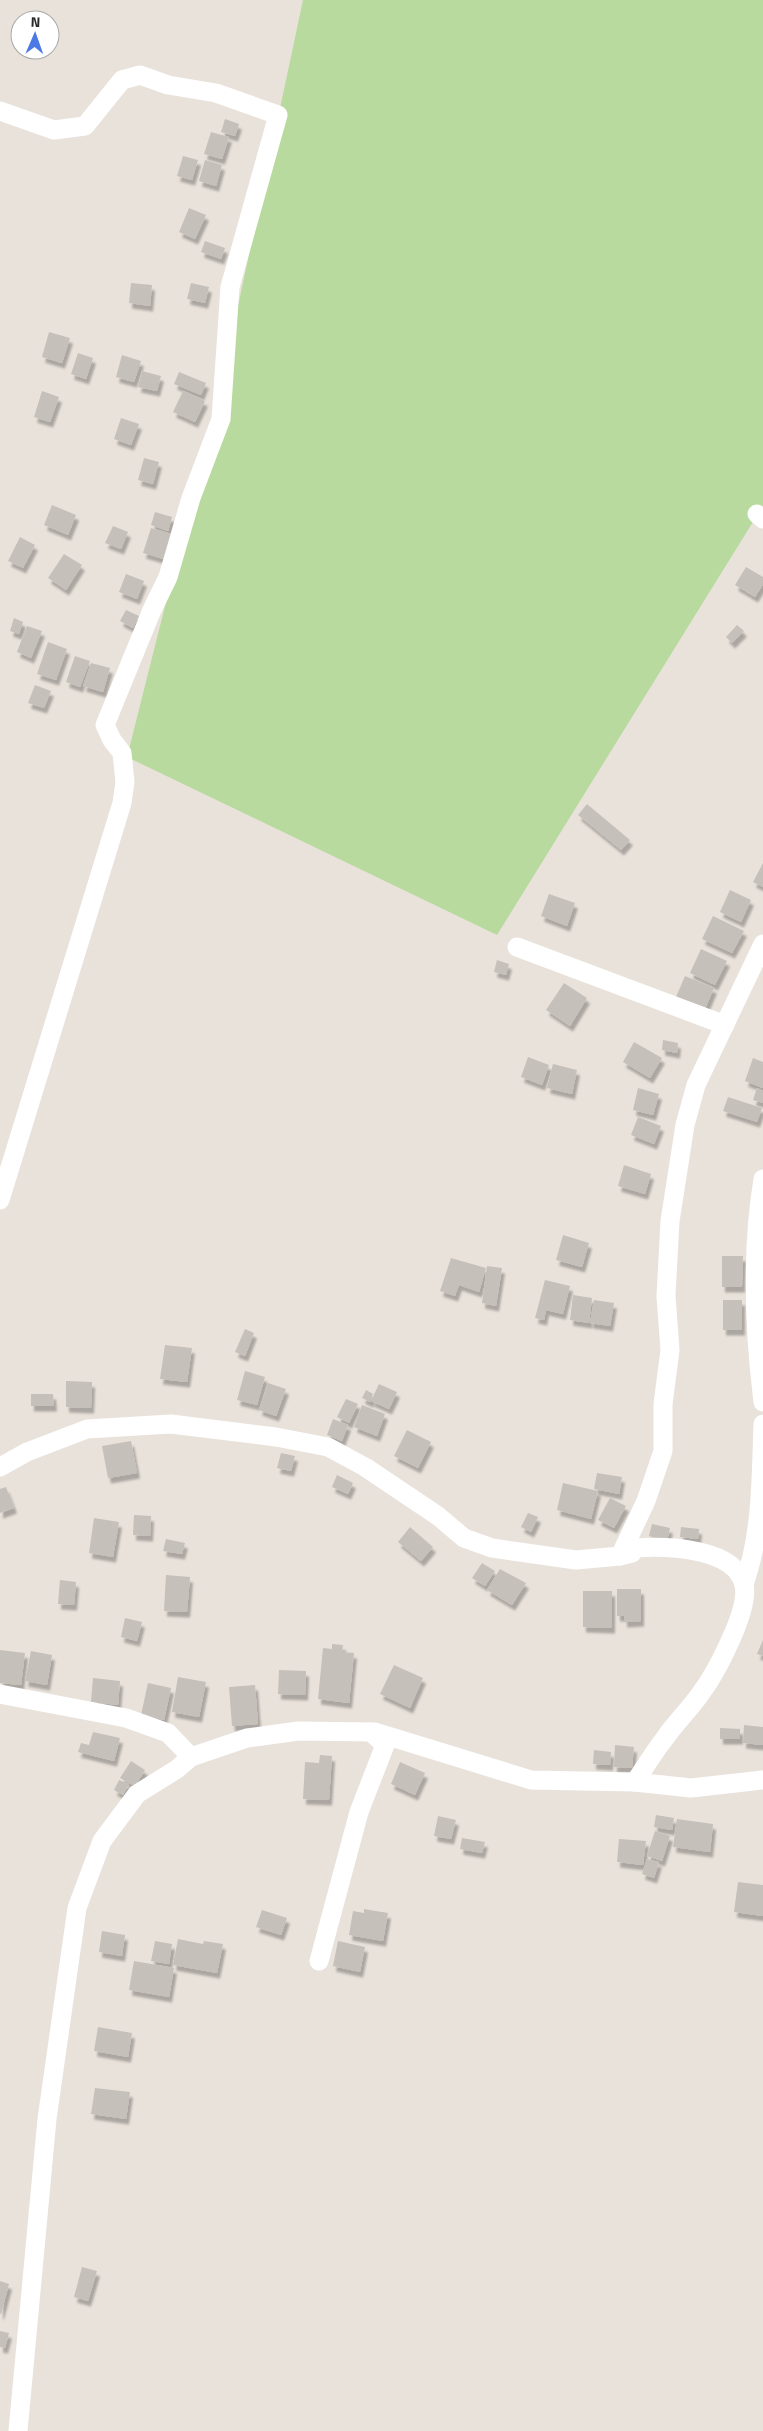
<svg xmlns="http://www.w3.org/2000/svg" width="763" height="2431" viewBox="0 0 763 2431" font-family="'Titillium Web',sans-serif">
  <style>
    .green { fill: #b8da9e }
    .building { fill: #c5c0ba; filter: url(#shadow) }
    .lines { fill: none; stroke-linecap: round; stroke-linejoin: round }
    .minor { stroke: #fff; stroke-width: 19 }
  </style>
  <defs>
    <filter id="shadow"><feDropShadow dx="3" dy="5.5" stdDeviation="1" flood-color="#0004"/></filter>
  </defs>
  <rect width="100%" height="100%" fill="#e9e2db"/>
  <polygon class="green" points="303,0 763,0 763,512 756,517 497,935 127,757 224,372"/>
  <g class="building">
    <polygon points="225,119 239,124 235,136 221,132"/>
    <polygon points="211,132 229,137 222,159 204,154"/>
    <polygon points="183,156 198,160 192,180 177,176"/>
    <polygon points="205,160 222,165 216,186 199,181"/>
    <polygon points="189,208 206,215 195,239 179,232"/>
    <polygon points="205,241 225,248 221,259 201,252"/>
    <polygon points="131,283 152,285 150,306 129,303"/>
    <polygon points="191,283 209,287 205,303 187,299"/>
    <polygon points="49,332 70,338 62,363 42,357"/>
    <polygon points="78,353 93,358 86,379 71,374"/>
    <polygon points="122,355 141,361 134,382 116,377"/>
    <polygon points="142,371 161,376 157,391 138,387"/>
    <polygon points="179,372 206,383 201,395 174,384"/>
    <polygon points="42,391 59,397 50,422 34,417"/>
    <polygon points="183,391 205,401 195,422 173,412"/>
    <polygon points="121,418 139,424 131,445 114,439"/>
    <polygon points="144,458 159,462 153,484 138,480"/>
    <polygon points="52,505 76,515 68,535 44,525"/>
    <polygon points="155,512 172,517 168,531 151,525"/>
    <polygon points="113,526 128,532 121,549 105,543"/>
    <polygon points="151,528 175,535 167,560 143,553"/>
    <polygon points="20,537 35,545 23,568 8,561"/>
    <polygon points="64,554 82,565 66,590 48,578"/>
    <polygon points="746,567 763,577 763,584 755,597 735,585"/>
    <polygon points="126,574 144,581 137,599 119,592"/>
    <polygon points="126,610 139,616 133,628 120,621"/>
    <polygon points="14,618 23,622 19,634 10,631"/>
    <polygon points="737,625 744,631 732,643 726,637"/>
    <polygon points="27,626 42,631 31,658 17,652"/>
    <polygon points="48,642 67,649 56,680 37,674"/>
    <polygon points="75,656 90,661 80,687 66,682"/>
    <polygon points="91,663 110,668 103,692 83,686"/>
    <polygon points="35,685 51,691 44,708 28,703"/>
    <polygon points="587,804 630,840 621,850 578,815"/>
    <polygon points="763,863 763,887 753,882"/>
    <polygon points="730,890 751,900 741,922 720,912"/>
    <polygon points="549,894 575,903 567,926 541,916"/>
    <polygon points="713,916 744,931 732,953 702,939"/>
    <polygon points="701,949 727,961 715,985 690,973"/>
    <polygon points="497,960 509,964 506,975 494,972"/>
    <polygon points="685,976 714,988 705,1009 676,997"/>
    <polygon points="564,983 587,998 570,1026 546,1010"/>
    <polygon points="663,1040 678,1043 677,1053 662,1050"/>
    <polygon points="634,1042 662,1058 650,1078 623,1062"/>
    <polygon points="528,1057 549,1065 542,1085 521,1077"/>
    <polygon points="753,1058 763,1062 763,1088 745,1081"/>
    <polygon points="553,1064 577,1070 572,1094 547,1088"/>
    <polygon points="638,1088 659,1094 653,1115 633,1110"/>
    <polygon points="757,1088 763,1091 763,1103 753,1100"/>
    <polygon points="728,1097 762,1108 757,1122 723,1111"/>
    <polygon points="638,1117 661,1126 654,1144 631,1135"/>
    <polygon points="624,1165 651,1174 645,1194 618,1186"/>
    <polygon points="563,1235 589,1243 582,1267 556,1260"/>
    <polygon points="722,1256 743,1256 742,1287 722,1287"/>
    <polygon points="451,1258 486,1268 479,1292 459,1285 455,1296 440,1291"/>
    <polygon points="487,1266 502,1268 496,1306 482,1303"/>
    <polygon points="545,1280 570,1286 563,1314 546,1310 544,1320 535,1318"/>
    <polygon points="573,1295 592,1298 589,1323 570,1320"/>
    <polygon points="594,1300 614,1303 610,1326 590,1323"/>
    <rect x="723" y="1300" width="19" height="30"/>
    <polygon points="245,1329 254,1333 245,1356 235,1352"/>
    <polygon points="165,1345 192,1348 187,1382 160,1379"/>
    <polygon points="245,1371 265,1377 257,1405 237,1400"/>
    <polygon points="66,1381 92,1382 91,1408 66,1407"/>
    <polygon points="268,1383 286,1389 276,1416 259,1410"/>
    <polygon points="379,1384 397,1392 389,1409 371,1401"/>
    <polygon points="366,1390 373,1394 370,1402 362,1398"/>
    <polygon points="31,1394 53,1394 54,1406 31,1406"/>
    <polygon points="346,1399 358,1404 349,1423 337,1417"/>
    <polygon points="362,1405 385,1414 377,1436 354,1427"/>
    <polygon points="333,1419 348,1425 342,1441 327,1435"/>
    <polygon points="407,1430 431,1442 418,1468 394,1456"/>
    <polygon points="131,1441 137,1473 108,1478 102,1446"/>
    <polygon points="281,1453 295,1456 291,1471 277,1468"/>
    <polygon points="597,1473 622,1477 619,1494 594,1489"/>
    <polygon points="337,1475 353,1483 348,1494 332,1487"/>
    <polygon points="563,1483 598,1491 591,1519 557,1510"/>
    <polygon points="6,1487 14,1508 0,1513 0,1489"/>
    <polygon points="610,1498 626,1506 614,1528 598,1520"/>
    <polygon points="528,1513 538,1517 531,1532 521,1527"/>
    <polygon points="134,1515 151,1516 150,1536 133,1535"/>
    <polygon points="94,1518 119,1522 113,1557 89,1553"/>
    <polygon points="652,1524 670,1528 667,1541 649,1536"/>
    <polygon points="410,1527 433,1547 421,1561 398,1542"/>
    <polygon points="681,1527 699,1529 698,1539 680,1537"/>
    <polygon points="166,1539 185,1543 182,1554 163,1551"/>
    <polygon points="482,1563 495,1571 485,1586 472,1578"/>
    <polygon points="500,1569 526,1583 512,1605 487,1590"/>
    <polygon points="166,1575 190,1577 187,1612 164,1611"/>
    <polygon points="60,1580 76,1582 74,1605 58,1604"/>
    <polygon points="617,1589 641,1589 641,1621 624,1622 624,1616 617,1616"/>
    <polygon points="583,1591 612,1591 612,1628 583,1627"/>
    <polygon points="125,1618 142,1622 137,1641 121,1637"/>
    <polygon points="763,1640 763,1656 757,1654"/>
    <polygon points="332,1644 343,1645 342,1652 354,1653 349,1703 318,1699 323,1648 332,1649"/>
    <polygon points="0,1650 25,1653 21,1685 0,1683"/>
    <polygon points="31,1651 52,1655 47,1685 25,1681"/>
    <polygon points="394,1665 423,1678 410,1708 380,1694"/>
    <polygon points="279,1670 306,1671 305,1695 278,1694"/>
    <polygon points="178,1677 206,1682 199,1717 172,1712"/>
    <polygon points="93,1678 120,1681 118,1705 91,1702"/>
    <polygon points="148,1683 171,1688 164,1720 141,1715"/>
    <polygon points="255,1685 258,1724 232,1726 229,1687"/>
    <polygon points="744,1725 763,1727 763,1745 743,1743"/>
    <polygon points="720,1728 740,1729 740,1739 720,1739"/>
    <polygon points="93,1732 120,1738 114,1761 78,1752 81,1743 89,1745"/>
    <polygon points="615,1745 634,1747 632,1768 614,1767"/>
    <polygon points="594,1750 611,1752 610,1765 593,1764"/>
    <polygon points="320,1755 332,1756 329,1800 303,1799 305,1762 319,1763"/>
    <polygon points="131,1761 145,1770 135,1786 120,1778"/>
    <polygon points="400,1762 425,1773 415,1795 391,1784"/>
    <polygon points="119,1780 129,1784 123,1795 114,1790"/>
    <polygon points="656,1815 674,1818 672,1830 654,1827"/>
    <polygon points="438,1816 456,1820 451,1839 434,1836"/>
    <polygon points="677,1819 713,1824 710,1852 673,1847"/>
    <polygon points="655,1831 670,1836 662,1861 647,1856"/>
    <polygon points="462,1838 485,1842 482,1853 460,1849"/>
    <polygon points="619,1839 646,1841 643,1865 617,1862"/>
    <polygon points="647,1859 659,1862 654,1878 642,1874"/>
    <polygon points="738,1882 763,1885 763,1916 734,1912"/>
    <polygon points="364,1909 388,1913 383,1941 349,1935 353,1911 364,1913"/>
    <polygon points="262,1910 287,1918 281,1935 256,1927"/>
    <polygon points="102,1931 125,1935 122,1956 99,1952"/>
    <polygon points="178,1939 203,1944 204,1941 223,1944 217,1973 173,1965"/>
    <polygon points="155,1941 172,1944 169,1964 151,1961"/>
    <polygon points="338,1941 365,1947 360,1972 333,1966"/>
    <polygon points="134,1961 174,1968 169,1997 129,1990"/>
    <polygon points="98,2027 132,2033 128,2057 94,2051"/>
    <polygon points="95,2088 130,2092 126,2119 91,2114"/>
    <polygon points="82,2267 97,2271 88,2301 74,2297"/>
    <polygon points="0,2281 9,2284 1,2314 0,2314"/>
    <polygon points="0,2331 9,2333 5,2348 0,2347"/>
  </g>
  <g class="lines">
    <g class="minor">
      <polyline points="0,111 54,130 85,126 122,80 140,75 168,85 216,93 278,115 230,287 221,419 191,498 168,577 152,610 105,725 112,740 122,753 125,782 122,803 0,1200"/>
      <polyline points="757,514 763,519"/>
      <polyline points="517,947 725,1025"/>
      <path d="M763,1179C751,1252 754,1328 763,1402"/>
      <path d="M0,1467L27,1452L87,1429L171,1424L276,1437L328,1447L365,1467L438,1516L464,1538L492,1548L576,1560L620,1556L632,1553L636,1548C665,1546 735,1547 744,1585C750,1609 716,1673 701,1693C690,1709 676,1722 665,1738C654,1752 645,1767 635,1782"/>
      <polyline points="620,1556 646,1501 663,1451 663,1404 670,1350 666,1296 670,1221 685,1125 696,1085 763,944"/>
      <path d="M744,1584C762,1534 761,1477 763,1424"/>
      <polyline points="0,1694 126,1718 168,1733 191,1757"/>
      <polyline points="319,1961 359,1812 385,1745 371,1732"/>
      <polyline points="18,2431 47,2119 77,1908 102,1841 137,1794 177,1769 191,1757 247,1738 298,1731 375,1732 531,1780 635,1782 691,1788 763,1780"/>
    </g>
  </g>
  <g transform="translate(35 35) rotate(2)"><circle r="24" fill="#ffffff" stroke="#a9a9a9"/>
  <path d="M0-4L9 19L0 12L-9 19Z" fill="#4c79e5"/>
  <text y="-8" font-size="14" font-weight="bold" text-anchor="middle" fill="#282828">N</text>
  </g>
</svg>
